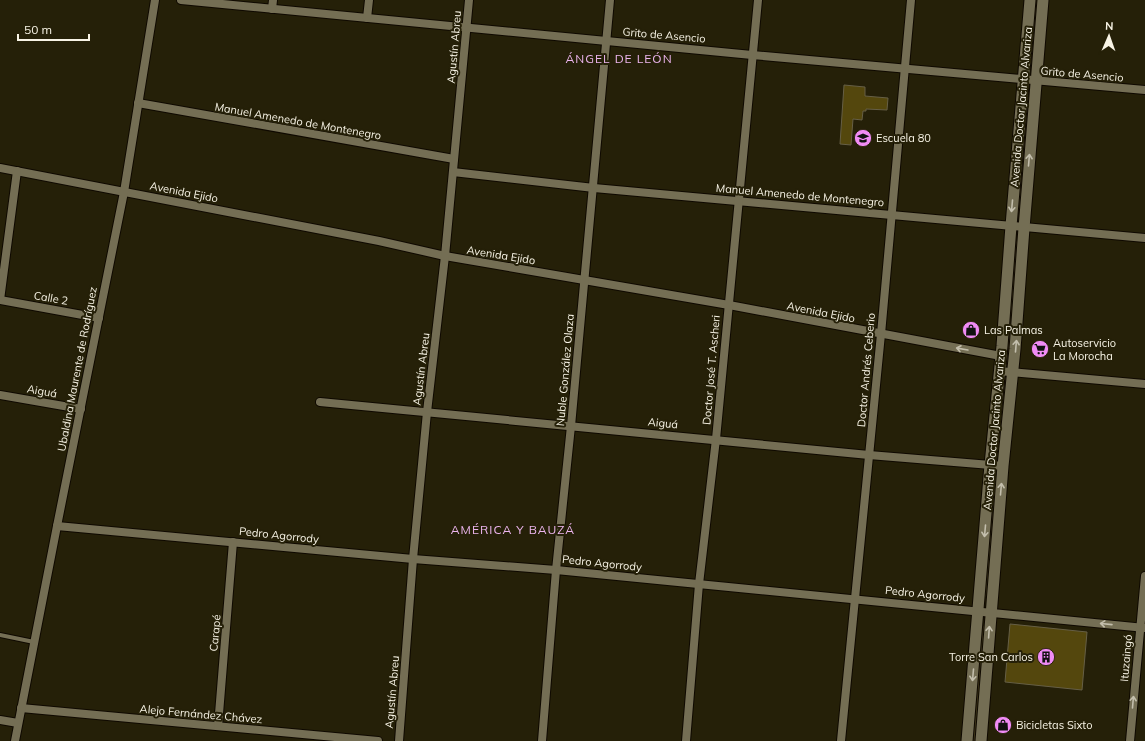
<svg xmlns="http://www.w3.org/2000/svg" width="1145" height="741" viewBox="0 0 1145 741" font-family="Mulish,sans-serif">
  <style>
    .green { fill: #3e3619 }
    .building { fill: #54470d; stroke: #665f46 }
    .lines { fill: none; stroke-linecap: round; stroke-linejoin: round }
    .service-casing { stroke: #0f0900; stroke-width: 6 }
    .minor-casing { stroke: #0f0900; stroke-width: 10 }
    .secondary-casing { stroke: #0f0900; stroke-width: 13 }
    .service { stroke: #746e54; stroke-width: 4 }
    .minor { stroke: #746e54; stroke-width: 8 }
    .secondary { stroke: #746e54; stroke-width: 11 }
    .oneway { stroke: #c3beac }
    .labels { text-anchor: middle; dominant-baseline: central; stroke-width: 4; stroke-linejoin: round; paint-order: stroke }
    .street-label { font-size: 11px; fill: #f8f4e6; stroke: #252008 }
    .poi-label { font-size: 11px; fill: #f8f4e6; stroke: #252008; text-anchor: start }
    .neighbourhood-label { font-size: 12px; letter-spacing: 1px; fill: #eeb6f0; stroke: #252008 }
  </style>
  <rect width="100%" height="100%" fill="#252008"/>
  <g class="green">
    <polygon points="1034,0 1039,0 1032,68 1029,67"/>
    <polygon points="1027,97 1030,97 1020,213 1017,212"/>
    <polygon points="1016,241 1017,242 1010,346 1012,349 1008,366 1006,366 1011,315 1008,312 1015,242"/>
    <polygon points="1005,378 1007,378 999,450 997,449 1001,394 1004,390"/>
    <polygon points="995,479 997,479 988,598 987,598 985,596"/>
    <polygon points="984,626 986,627 977,741 973,741 982,627"/>
  </g>
  <g class="building">
    <polygon points="844,85 865,87 865,96 888,98 887,110 866,109 866,111 863,111 862,120 853,119 851,145 840,144"/>
    <polygon points="1010,624 1087,632 1082,690 1005,682"/>
  </g>
  <g class="lines">
    <defs>
      <polyline id="service" points="0,635 34,642"/>
      <g id="minor">
        <polyline points="181,0 752,55 1145,90"/>
        <polyline points="272,9 273,0"/>
        <polyline points="367,18 369,0"/>
        <polyline points="138,103 454,159"/>
        <polyline points="0,168 379,241 445,256 729,305 1001,356"/>
        <polyline points="453,172 594,188 1145,238"/>
        <polyline points="0,300 17,171"/>
        <polyline points="0,300 99,318"/>
        <polyline points="999,371 1145,384"/>
        <polyline points="0,395 81,409"/>
        <polyline points="320,402 869,455 1003,466"/>
        <polyline points="57,526 413,559 556,570 1145,628"/>
        <polyline points="21,708 378,741"/>
        <polyline points="0,720 18,723"/>
        <polyline points="218,726 233,542"/>
        <polyline points="15,741 57,526 124,192 155,0"/>
        <polyline points="399,741 413,559 427,412 445,256 469,0"/>
        <polyline points="542,741 556,570 571,426 610,0"/>
        <polyline points="686,741 699,584 716,439 758,0"/>
        <polyline points="841,741 881,334 911,0"/>
        <polyline points="1130,741 1145,576"/>
      </g>
      <g id="secondary">
        <polyline points="967,741 990,465 1002,346 1011,226 1030,0"/>
        <polyline points="981,741 1003,466 1015,349 1024,228 1043,0"/>
      </g>
    </defs>
    <use href="#service" class="service-casing"/>
    <use href="#minor" class="minor-casing"/>
    <use href="#secondary" class="secondary-casing"/>
    <use href="#service" class="service"/>
    <use href="#minor" class="minor"/>
    <use href="#secondary" class="secondary"/>
  </g>
  <defs><path id="oneway-shaft" d="M-6 0H5M1.5-3L5.5 0L1.5 3" fill="none" stroke-width="1.6" stroke-linecap="round" stroke-linejoin="round"/></defs>
  <g class="oneway">
    <use href="#oneway-shaft" transform="translate(1029 160) rotate(-85)"/>
    <use href="#oneway-shaft" transform="translate(1012 206) rotate(95)"/>
    <use href="#oneway-shaft" transform="translate(1016 346) rotate(-85)"/>
    <use href="#oneway-shaft" transform="translate(962 349) rotate(-170)"/>
    <use href="#oneway-shaft" transform="translate(1001 489) rotate(-85)"/>
    <use href="#oneway-shaft" transform="translate(985 531) rotate(95)"/>
    <use href="#oneway-shaft" transform="translate(1106 624) rotate(-174)"/>
    <use href="#oneway-shaft" transform="translate(989 632) rotate(-86)"/>
    <use href="#oneway-shaft" transform="translate(973 675) rotate(95)"/>
    <use href="#oneway-shaft" transform="translate(1133 702) rotate(-85)"/>
  </g>
  <defs>
    <symbol id="school-disc" viewBox="-11 -11 22 22"><circle r="9.5" fill="#f08bf5" stroke="#252008"/><path d="M0-5L7-2L0 1L-7-2ZM-4 1L0 2.5L4 1V4Q0 6-4 4Z" fill="#111"/></symbol>
    <symbol id="shop-disc" viewBox="-11 -11 22 22"><circle r="9.5" fill="#f08bf5" stroke="#252008"/><path d="M-5-2.5h2.3a2.7 3.5 0 0 1 5.4 0H5L5.5 6h-11ZM-1.5-2.5h3a1.5 2.3 0 0 0-3 0Z" fill="#111"/></symbol>
    <symbol id="supermarket-disc" viewBox="-11 -11 22 22"><circle r="9.5" fill="#f08bf5" stroke="#252008"/><path d="M-6-5.5h2.5l.6 2H6L4.5 2H-2.5L-4.4-4H-6ZM-1.5 3.2a1.3 1.3 0 1 0 .1 0ZM3 3.2a1.3 1.3 0 1 0 .1 0Z" fill="#111"/></symbol>
    <symbol id="building-disc" viewBox="-11 -11 22 22"><circle r="9.5" fill="#f08bf5" stroke="#252008"/><path d="M-4-6H4V6H1V3H-1V6H-4ZM-2.5-4.3h1.7v1.8h-1.7ZM.8-4.3h1.7v1.8H.8ZM-2.5-1h1.7V.8h-1.7ZM.8-1h1.7V.8H.8Z" fill="#111"/></symbol>
  </defs>
  <g fill-rule="evenodd">
    <use href="#school-disc" x="853" y="128" width="20" height="20"/>
    <use href="#shop-disc" x="961" y="320" width="20" height="20"/>
    <use href="#supermarket-disc" x="1030" y="339" width="20" height="20"/>
    <use href="#building-disc" x="1036" y="647" width="20" height="20"/>
    <use href="#shop-disc" x="993" y="715" width="20" height="20"/>
  </g>
  <g class="labels">
    <g class="street-label">
      <text transform="translate(664 35) rotate(5)">Grito de Asencio</text>
      <text transform="translate(454 47) rotate(-85)">Agustín Abreu</text>
      <text transform="translate(1082 74) rotate(5)">Grito de Asencio</text>
      <text transform="translate(1021 107) rotate(-85)">Avenida Doctor Jacinto Alvariza</text>
      <text transform="translate(298 121) rotate(10)">Manuel Amenedo de Montenegro</text>
      <text transform="translate(184 192) rotate(11)">Avenida Ejido</text>
      <text transform="translate(800 195) rotate(5)">Manuel Amenedo de Montenegro</text>
      <text transform="translate(501 255) rotate(9)">Avenida Ejido</text>
      <text transform="translate(51 298) rotate(10)">Calle 2</text>
      <text transform="translate(821 312) rotate(11)">Avenida Ejido</text>
      <text transform="translate(77 369) rotate(-79)">Ubaldina Maurente de Rodríguez</text>
      <text transform="translate(421 369) rotate(-83)">Agustín Abreu</text>
      <text transform="translate(565 370) rotate(-85)">Nuble González Olaza</text>
      <text transform="translate(711 370) rotate(-85)">Doctor José T. Ascheri</text>
      <text transform="translate(866 370) rotate(-85)">Doctor Andrés Ceberio</text>
      <text transform="translate(42 391) rotate(10)">Aiguá</text>
      <text transform="translate(663 423) rotate(6)">Aiguá</text>
      <text transform="translate(994 430) rotate(-85)">Avenida Doctor Jacinto Alvariza</text>
      <text transform="translate(279 535) rotate(6)">Pedro Agorrody</text>
      <text transform="translate(602 563) rotate(6)">Pedro Agorrody</text>
      <text transform="translate(925 594) rotate(6)">Pedro Agorrody</text>
      <text transform="translate(215 633) rotate(-85)">Carapé</text>
      <text transform="translate(1126 658) rotate(-85)">Ituzaingó</text>
      <text transform="translate(392 692) rotate(-85)">Agustín Abreu</text>
      <text transform="translate(201 714) rotate(5)">Alejo Fernández Chávez</text>
    </g>
    <g class="poi-label">
      <text x="876" y="138">Escuela 80</text>
      <text x="984" y="330">Las Palmas</text>
      <text x="1053" y="343">Autoservicio<tspan x="1053" dy="13">La Morocha</tspan></text>
      <text x="1033" y="657" text-anchor="end">Torre San Carlos</text>
      <text x="1016" y="725">Bicicletas Sixto</text>
    </g>
    <g class="neighbourhood-label">
      <text x="619" y="58">ÁNGEL DE LEÓN</text>
      <text x="513" y="529">AMÉRICA Y BAUZÁ</text>
    </g>
  </g>
  <g transform="translate(1109 36) rotate(2)" stroke="#252008" stroke-width="3" paint-order="stroke">
  <path d="M0-3L7 15L0 10L-7 15Z" fill="#f8f4e6"/>
  <text y="-6" font-size="11" font-weight="bold" text-anchor="middle" fill="#f8f4e6">N</text>
  </g>
  <path d="M18 34v6h71v-6" fill="none" stroke="#f8f4e6" stroke-width="2"/>
  <text x="24" y="34" font-size="12" fill="#f8f4e6" stroke="#252008" stroke-width="3" paint-order="stroke">50 m</text>
</svg>
